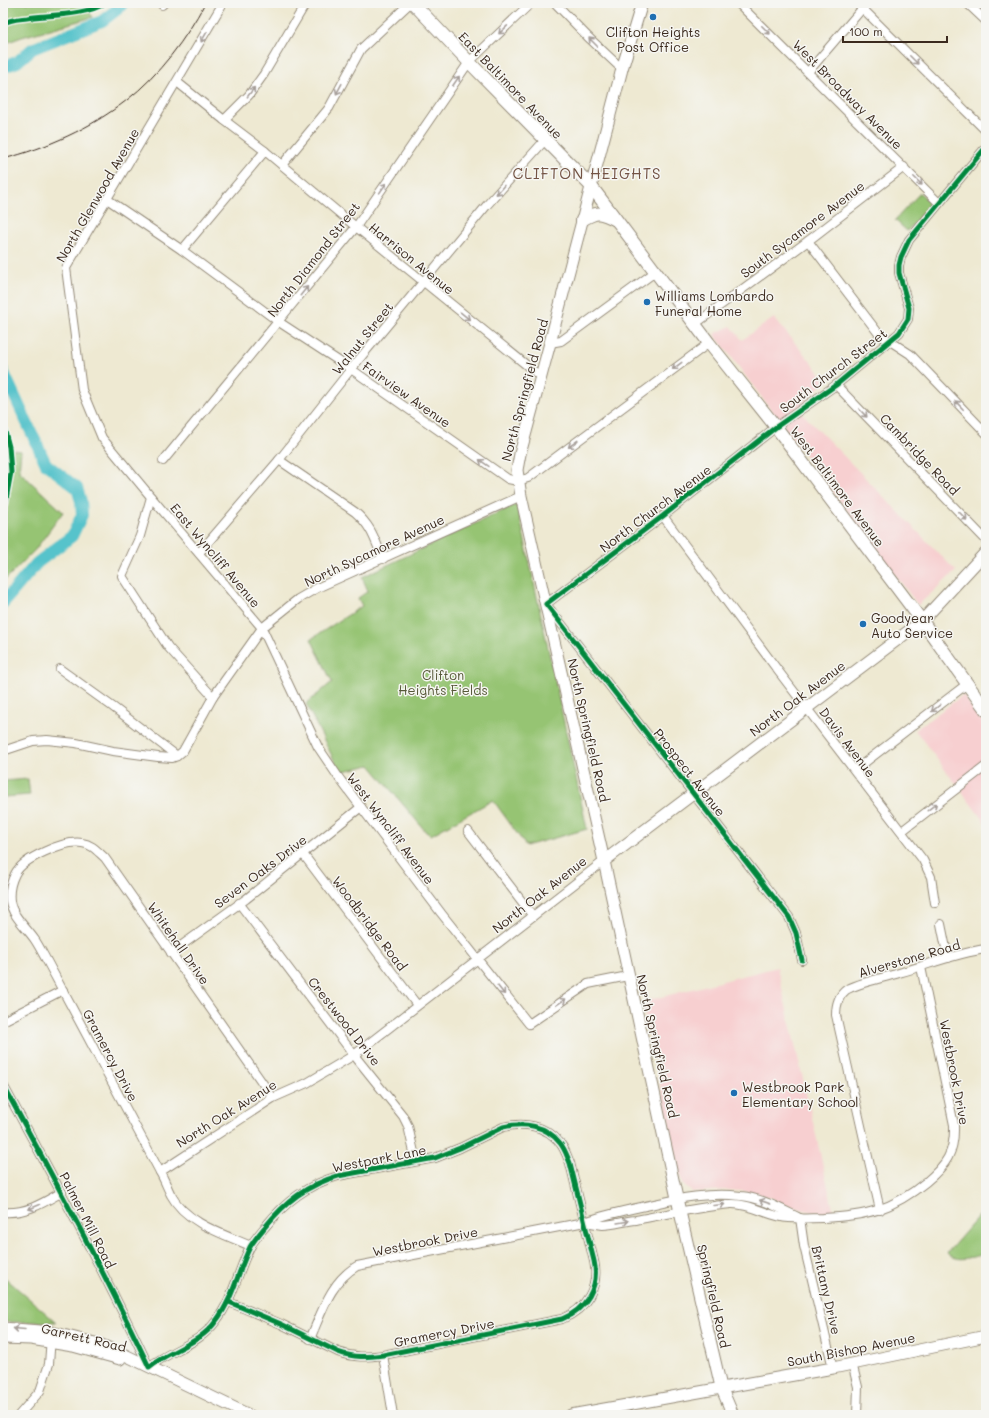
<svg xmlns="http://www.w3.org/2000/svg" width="989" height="1418" viewBox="0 0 989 1418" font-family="Mali,sans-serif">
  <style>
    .built { fill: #f7cfd0 }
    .green { fill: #96c473; stroke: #687748 }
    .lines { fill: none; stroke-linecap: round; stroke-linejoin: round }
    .river { stroke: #56c3cb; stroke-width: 12 }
    .street-casing { stroke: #948a78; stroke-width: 10 }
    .secondary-casing { stroke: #948a78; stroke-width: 13 }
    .primary-casing { stroke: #948a78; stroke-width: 14 }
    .street { stroke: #fff; stroke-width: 8 }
    .secondary { stroke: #fff; stroke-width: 11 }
    .primary { stroke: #fff; stroke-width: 12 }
    .tram { stroke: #3b2a1e; stroke-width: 1 }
    .cycleway-casing { stroke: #f6f6f2; stroke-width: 8 }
    .cycleway { stroke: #00873e; stroke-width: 5 }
    .oneway { stroke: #a79f9a }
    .poi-dot { fill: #1f6fb2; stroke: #f6f6f2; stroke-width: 1.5 }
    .labels { text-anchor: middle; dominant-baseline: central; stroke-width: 3; stroke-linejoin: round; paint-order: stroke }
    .poi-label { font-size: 13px; fill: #3b2a1e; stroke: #f6f6f2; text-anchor: start }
    .street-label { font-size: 13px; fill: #3b2a1e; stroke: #f6f6f2 }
    .park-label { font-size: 13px; fill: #565838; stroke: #f6f6f2 }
    .quarter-label { font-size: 15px; letter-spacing: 1px; fill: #735344; stroke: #f6f6f2 }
  </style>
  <rect width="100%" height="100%" fill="#f6f6f2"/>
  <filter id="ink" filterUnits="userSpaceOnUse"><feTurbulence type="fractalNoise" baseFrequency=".025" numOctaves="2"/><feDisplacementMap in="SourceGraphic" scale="8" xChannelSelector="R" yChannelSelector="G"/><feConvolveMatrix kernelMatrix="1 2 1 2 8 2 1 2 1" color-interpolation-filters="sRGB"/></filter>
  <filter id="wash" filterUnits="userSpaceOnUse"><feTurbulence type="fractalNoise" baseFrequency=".012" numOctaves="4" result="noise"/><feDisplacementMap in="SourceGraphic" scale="16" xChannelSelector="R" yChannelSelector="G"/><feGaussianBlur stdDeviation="0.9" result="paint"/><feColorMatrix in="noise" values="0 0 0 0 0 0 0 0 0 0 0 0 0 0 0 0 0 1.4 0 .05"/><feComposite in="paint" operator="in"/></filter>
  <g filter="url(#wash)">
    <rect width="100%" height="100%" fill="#eee9d2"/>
    <g class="built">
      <polygon points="774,318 826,380 798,409 956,571 918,605 714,334 731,326 742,340"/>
      <polygon points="963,695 986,727 986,824 915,730"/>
      <polygon points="777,967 834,1213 812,1212 786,1205 771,1198 757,1194 743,1191 727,1190 692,1192 682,1184 642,1002"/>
    </g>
    <g class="green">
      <polygon points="10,3 81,3 93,17 22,37 3,44 3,8"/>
      <polygon points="920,193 930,202 931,205 907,231 895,220"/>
      <polygon points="3,448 21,451 19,471 63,512 35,550 3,582"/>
      <polygon points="517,504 587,829 526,846 493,800 431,835 426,832 370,765 340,772 306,704 332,682 311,639 362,606 358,598 368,591 362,577"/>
      <polygon points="28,779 30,795 4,797 3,781"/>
      <path d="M986,1208V1254C974,1256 956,1264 947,1253Z"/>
      <polygon points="3,1276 56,1322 3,1322"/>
    </g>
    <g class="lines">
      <g class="river">
        <polyline points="3,67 17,62 32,49 102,21 119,8 123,3"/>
        <polyline points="3,371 46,464 77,488 81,501 82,515 72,536 37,563 3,603"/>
      </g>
    </g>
  </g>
  <g filter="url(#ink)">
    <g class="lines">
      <defs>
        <g id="street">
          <polyline points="555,3 588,37 622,69"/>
          <polyline points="738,3 939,203"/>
          <polyline points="857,3 986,131"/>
          <polyline points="967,3 986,21"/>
          <polyline points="162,5 164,3"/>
          <polyline points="808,72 867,3"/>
          <polyline points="177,82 224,120 265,151 356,227 540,376"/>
          <polyline points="224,120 249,95 264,74 306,3"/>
          <polyline points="282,165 329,108 361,49 410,3"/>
          <polyline points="107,199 182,250 279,322 351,369 508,479 518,481 528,478 709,343"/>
          <polyline points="808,241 879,334 910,354 986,433"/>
          <polyline points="182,250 265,151"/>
          <polyline points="695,324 808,241 904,167"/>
          <polyline points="550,343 561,341 655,272"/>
          <polyline points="836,385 986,540"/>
          <path d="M279,460L355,512C372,527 374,538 383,559"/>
          <polyline points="163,461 356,227 469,62 531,3"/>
          <polyline points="151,497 262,628 318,747 339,778 441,913 529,1024 588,984 628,976"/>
          <polyline points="663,516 779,672 923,860 931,877 935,903"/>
          <polyline points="199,553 279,460 351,369 487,205 545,140"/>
          <polyline points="60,669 113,707 177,756"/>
          <polyline points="213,697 168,647 122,576 140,536 151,497 102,438 82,390 66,268 223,3"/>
          <polyline points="3,751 33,741 47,740 76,743 113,751 158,757 172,758 177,756 183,751 213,697 262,628 298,599 317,588 521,496"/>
          <polyline points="855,770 967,684"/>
          <polyline points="468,831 533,916"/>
          <polyline points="902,831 986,766"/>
          <polyline points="303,854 417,1005"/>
          <polyline points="239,903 354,1055 403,1116 408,1126 416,1161"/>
          <polyline points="941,924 948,958"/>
          <polyline points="171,953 246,899 361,807"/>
          <polyline points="802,960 796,933 789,917 546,604 663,516 776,427 836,385 899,333 908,319 909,308 899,273 899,265 901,257 909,240 986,147"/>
          <polyline points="3,1021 63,990"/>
          <path d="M3,1085C54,1178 104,1271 149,1367C170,1350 200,1344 216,1321C233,1299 238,1271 250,1247C254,1240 260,1233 265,1227C285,1202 307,1185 338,1176L435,1158L460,1148L503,1127C524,1122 546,1125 560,1143C565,1149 567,1156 570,1163L594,1261C600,1287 586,1309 562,1319L383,1355C367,1357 354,1358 338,1352L281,1324L229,1302"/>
          <polyline points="160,1172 273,1098 307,1083 354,1055 604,861"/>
          <path d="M880,1210L836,1015C836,1005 838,996 846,990C860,982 884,978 899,973C928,965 956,953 986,949"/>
          <path d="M3,1212C26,1214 43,1203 62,1192"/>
          <polyline points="800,1218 804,1246 833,1368"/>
          <path d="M585,1222C591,1223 597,1224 603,1225C613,1225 625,1221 636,1220C667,1214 699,1207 731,1204C751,1203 769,1217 789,1218C800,1219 812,1218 823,1218C866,1216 892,1210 926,1182C946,1165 955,1153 954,1125L921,967"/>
          <path d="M251,1246C223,1234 186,1223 171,1195C167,1187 164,1179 160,1172L47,961C43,954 39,946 35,940C27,928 12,916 10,901C9,893 11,882 15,874C23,858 65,840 82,843C92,844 98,852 105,858L273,1098"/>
          <path d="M310,1339C322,1312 330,1282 357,1266L585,1222C606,1214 627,1210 650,1205C680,1198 710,1192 741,1196C761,1198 779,1208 798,1217"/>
          <polyline points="383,1355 393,1415"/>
          <polyline points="852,1363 858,1387 857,1415"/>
          <polyline points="19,1415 40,1391 49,1364 51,1337"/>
        </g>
        <g id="secondary">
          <polyline points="642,3 622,69 550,343 520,454 517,470 521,496 604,861 680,1212 721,1387 733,1415"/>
          <polyline points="604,861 922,621 986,552"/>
          <polyline points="3,1328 51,1332 99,1344 123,1354 249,1415"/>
          <polyline points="3,1338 31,1339 73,1346 120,1359"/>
          <polyline points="571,1415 833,1368 986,1336"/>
        </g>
        <g id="primary">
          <polyline points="413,3 469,62 591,186 709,343 776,427 922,621 986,710"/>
          <path d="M582,220C598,211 600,212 616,220"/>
        </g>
      </defs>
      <use href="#street" class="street-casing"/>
      <use href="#secondary" class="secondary-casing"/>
      <use href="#primary" class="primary-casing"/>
      <use href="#street" class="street"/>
      <use href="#secondary" class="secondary"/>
      <use href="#primary" class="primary"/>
      <path class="tram" d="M3,159C47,148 91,128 127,100C159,75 186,39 205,3"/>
      <defs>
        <g id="cycleway">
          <path d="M3,24C9,19 19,19 27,18C47,15 89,15 105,3"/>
          <polyline points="3,424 9,447 11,472 3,516"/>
          <polyline points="802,960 796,933 789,917 546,604 663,516 776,427 836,385 899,333 908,319 909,308 899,273 899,265 901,257 909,240 986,147"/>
          <path d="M3,1085C54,1178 104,1271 149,1367C170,1350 200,1344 216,1321C233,1299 238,1271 250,1247C254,1240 260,1233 265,1227C285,1202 307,1185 338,1176L435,1158L460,1148L503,1127C524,1122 546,1125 560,1143C565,1149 567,1156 570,1163L594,1261C600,1287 586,1309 562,1319L383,1355C367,1357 354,1358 338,1352L281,1324L229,1302"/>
        </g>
      </defs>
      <use href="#cycleway" class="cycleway-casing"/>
      <use href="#cycleway" class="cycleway"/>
    </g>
    <defs><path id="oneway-shaft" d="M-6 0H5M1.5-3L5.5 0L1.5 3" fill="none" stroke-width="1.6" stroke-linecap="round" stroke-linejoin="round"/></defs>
    <g class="oneway">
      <use href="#oneway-shaft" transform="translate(503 30) rotate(137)"/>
      <use href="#oneway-shaft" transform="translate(766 30) rotate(45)"/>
      <use href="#oneway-shaft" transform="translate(204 37) rotate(120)"/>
      <use href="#oneway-shaft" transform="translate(593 42) rotate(-135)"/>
      <use href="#oneway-shaft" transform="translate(914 60) rotate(45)"/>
      <use href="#oneway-shaft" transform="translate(456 81) rotate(-56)"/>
      <use href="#oneway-shaft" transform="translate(339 89) rotate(118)"/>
      <use href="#oneway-shaft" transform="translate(251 92) rotate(-53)"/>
      <use href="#oneway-shaft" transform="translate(918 181) rotate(45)"/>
      <use href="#oneway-shaft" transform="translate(383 188) rotate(-55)"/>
      <use href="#oneway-shaft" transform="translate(500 190) rotate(131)"/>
      <use href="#oneway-shaft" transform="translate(304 291) rotate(-51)"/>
      <use href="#oneway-shaft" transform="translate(465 316) rotate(39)"/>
      <use href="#oneway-shaft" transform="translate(677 366) rotate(143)"/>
      <use href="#oneway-shaft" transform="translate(959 405) rotate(-134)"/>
      <use href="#oneway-shaft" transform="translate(863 413) rotate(46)"/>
      <use href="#oneway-shaft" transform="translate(573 444) rotate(143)"/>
      <use href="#oneway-shaft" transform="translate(484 463) rotate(-145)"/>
      <use href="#oneway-shaft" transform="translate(963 516) rotate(46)"/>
      <use href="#oneway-shaft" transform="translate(936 708) rotate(142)"/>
      <use href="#oneway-shaft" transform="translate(932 807) rotate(-38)"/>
      <use href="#oneway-shaft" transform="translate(501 990) rotate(51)"/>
      <use href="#oneway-shaft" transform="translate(561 1002) rotate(-34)"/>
      <use href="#oneway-shaft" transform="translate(765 1202) rotate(-161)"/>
      <use href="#oneway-shaft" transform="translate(719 1205) rotate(-5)"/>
      <use href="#oneway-shaft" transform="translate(34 1207) rotate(157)"/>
      <use href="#oneway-shaft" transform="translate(623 1222) rotate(-9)"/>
      <use href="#oneway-shaft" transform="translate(19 1329) rotate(-175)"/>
    </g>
  </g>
  <g class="poi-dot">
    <circle cx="653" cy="17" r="4"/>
    <circle cx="647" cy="302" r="4"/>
    <circle cx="863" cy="624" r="4"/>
    <circle cx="734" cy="1093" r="4"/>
  </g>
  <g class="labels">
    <g class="poi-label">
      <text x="653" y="31" text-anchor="middle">Clifton Heights<tspan x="653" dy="15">Post Office</tspan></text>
      <text x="655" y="295">Williams Lombardo<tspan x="655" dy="15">Funeral Home</tspan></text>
      <text x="871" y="617">Goodyear<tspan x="871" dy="15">Auto Service</tspan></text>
      <text x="742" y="1086">Westbrook Park<tspan x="742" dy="15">Elementary School</tspan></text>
    </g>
    <g class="street-label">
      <text transform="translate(511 85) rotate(46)">East Baltimore Avenue</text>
      <text transform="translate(848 94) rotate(45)">West Broadway Avenue</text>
      <text transform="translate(97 195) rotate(-60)">North Glenwood Avenue</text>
      <text transform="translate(802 229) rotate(-37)">South Sycamore Avenue</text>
      <text transform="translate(412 258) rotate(39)">Harrison Avenue</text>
      <text transform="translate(313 259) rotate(-52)">North Diamond Street</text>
      <text transform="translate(362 338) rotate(-51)">Walnut Street</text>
      <text transform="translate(833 370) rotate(-37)">South Church Street</text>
      <text transform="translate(524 390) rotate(-75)">North Springfield Road</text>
      <text transform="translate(407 394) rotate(35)">Fairview Avenue</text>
      <text transform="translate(920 454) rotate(46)">Cambridge Road</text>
      <text transform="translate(838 486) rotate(53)">West Baltimore Avenue</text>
      <text transform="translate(655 508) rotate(-37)">North Church Avenue</text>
      <text transform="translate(374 550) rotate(-25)">North Sycamore Avenue</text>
      <text transform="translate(216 555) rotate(50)">East Wyncliff Avenue</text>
      <text transform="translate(797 698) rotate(-37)">North Oak Avenue</text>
      <text transform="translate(589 730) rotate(77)">North Springfield Road</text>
      <text transform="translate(848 742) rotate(53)">Davis Avenue</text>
      <text transform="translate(690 772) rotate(52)">Prospect Avenue</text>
      <text transform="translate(391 828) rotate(53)">West Wyncliff Avenue</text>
      <text transform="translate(260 871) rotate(-37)">Seven Oaks Drive</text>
      <text transform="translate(539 894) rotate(-38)">North Oak Avenue</text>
      <text transform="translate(370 923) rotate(53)">Woodbridge Road</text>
      <text transform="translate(179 943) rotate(55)">Whitehall Drive</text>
      <text transform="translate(909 958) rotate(-16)">Alverstone Road</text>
      <text transform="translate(345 1021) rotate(52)">Crestwood Drive</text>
      <text transform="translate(658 1046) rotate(77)">North Springfield Road</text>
      <text transform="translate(111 1055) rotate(62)">Gramercy Drive</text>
      <text transform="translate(955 1072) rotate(79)">Westbrook Drive</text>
      <text transform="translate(226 1113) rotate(-32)">North Oak Avenue</text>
      <text transform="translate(379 1158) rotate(-11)">Westpark Lane</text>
      <text transform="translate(88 1220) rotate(63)">Palmer Mill Road</text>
      <text transform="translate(425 1241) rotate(-11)">Westbrook Drive</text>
      <text transform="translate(827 1290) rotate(77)">Brittany Drive</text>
      <text transform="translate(714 1296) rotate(77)">Springfield Road</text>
      <text transform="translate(444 1332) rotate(-11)">Gramercy Drive</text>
      <text transform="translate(84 1337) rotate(13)">Garrett Road</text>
      <text transform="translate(851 1349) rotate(-11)">South Bishop Avenue</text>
    </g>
    <g class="park-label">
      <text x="443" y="674">Clifton<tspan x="443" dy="15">Heights Fields</tspan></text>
    </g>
    <g class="quarter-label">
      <text x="587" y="173">CLIFTON HEIGHTS</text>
    </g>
  </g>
  <rect width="989" height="1418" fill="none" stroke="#f6f6f2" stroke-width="16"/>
  <path d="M843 36v6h104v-6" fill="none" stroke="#3b2a1e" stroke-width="2"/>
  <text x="849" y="36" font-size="12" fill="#3b2a1e" stroke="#f6f6f2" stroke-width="3" paint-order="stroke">100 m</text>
</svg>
